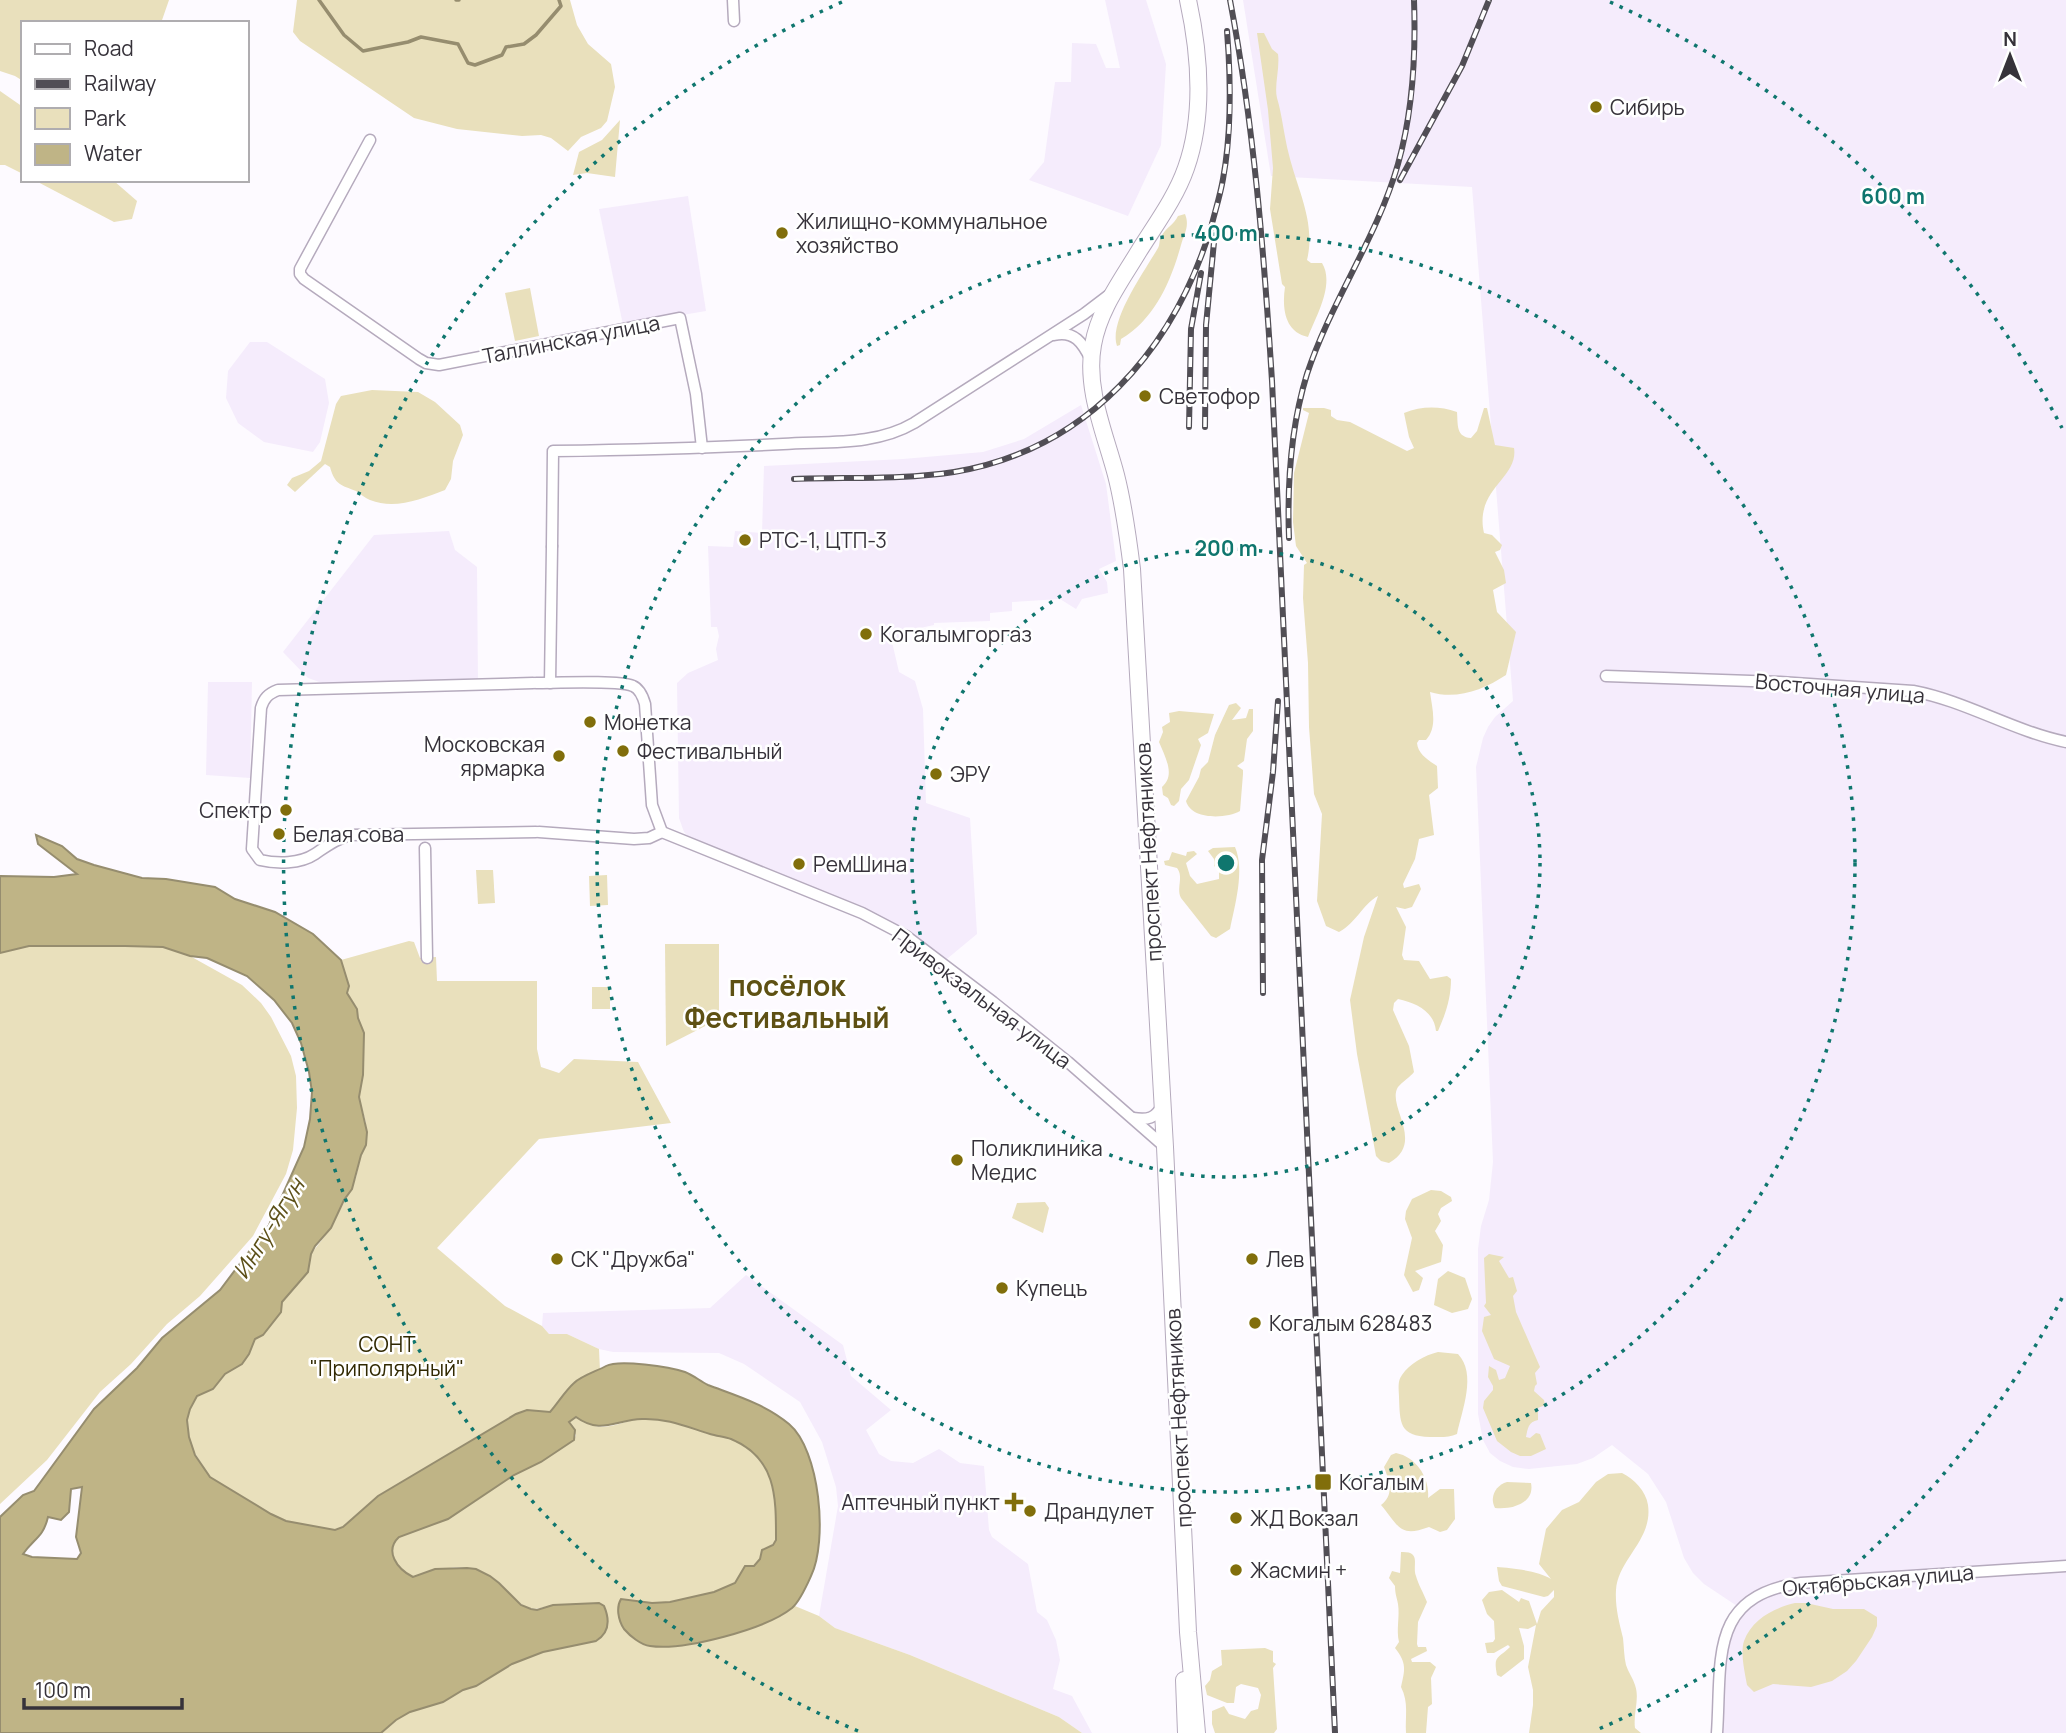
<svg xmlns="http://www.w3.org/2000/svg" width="2066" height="1733" viewBox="0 0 2066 1733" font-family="Manrope,sans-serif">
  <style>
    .built { fill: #f5ecfc }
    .green { fill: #e9e0bc }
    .water { fill: #bfb486; stroke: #968d6f; stroke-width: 2; fill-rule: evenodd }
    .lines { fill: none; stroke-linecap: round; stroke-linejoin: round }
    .stream { stroke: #968d6f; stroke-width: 3.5 }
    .street-casing { stroke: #b5aabd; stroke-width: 13 }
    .secondary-casing { stroke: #b5aabd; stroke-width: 18 }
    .street { stroke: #fff; stroke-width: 10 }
    .secondary { stroke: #fff; stroke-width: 16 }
    .rail-casing { stroke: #514e55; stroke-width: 6 }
    .rail { stroke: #fff; stroke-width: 3.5; stroke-dasharray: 10; stroke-linecap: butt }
    .ring { fill: none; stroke: #0f766e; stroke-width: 3.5; stroke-dasharray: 3.5 7 }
    .poi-dot { fill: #816e0b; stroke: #fff; stroke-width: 2.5 }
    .labels { text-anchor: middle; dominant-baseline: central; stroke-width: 5; stroke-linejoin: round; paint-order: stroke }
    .poi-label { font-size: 21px; fill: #36323a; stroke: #fff; text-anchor: start }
    .street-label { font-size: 21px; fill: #36323a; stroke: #fff }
    .park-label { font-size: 21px; fill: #312902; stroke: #fff }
    .water-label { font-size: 23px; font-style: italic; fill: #5c4f18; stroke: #fff }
    .district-label { font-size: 28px; font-weight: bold; fill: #5e5113; stroke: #fff }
    .centre { fill: #0f766e; stroke: #fff; stroke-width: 3.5 }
    .ring-label { font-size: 21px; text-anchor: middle; font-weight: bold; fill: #0f766e; stroke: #fff; stroke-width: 5; stroke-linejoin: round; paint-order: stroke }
  </style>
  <rect width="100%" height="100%" fill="#fdfaff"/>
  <g class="built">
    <polygon points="1105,0 1146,0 1166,64 1161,145 1128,216 1029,180 1044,162 1055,82 1071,82 1072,43 1096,44 1106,68 1120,68"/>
    <polygon points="1243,0 2066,0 2066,1733 1717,1733 1722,1656 1740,1608 1704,1584 1693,1573 1684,1558 1666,1502 1648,1474 1612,1445 1593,1458 1577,1464 1529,1469 1513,1467 1500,1461 1490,1453 1483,1440 1478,1414 1478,1249 1481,1226 1489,1200 1493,1162 1476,767 1483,738 1488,727 1495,717 1513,701 1472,187 1271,176"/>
    <polygon points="688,196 706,311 623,325 599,209"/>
    <polygon points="250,342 267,342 325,379 329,403 320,442 313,452 264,442 238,423 226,398 228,371"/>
    <polygon points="1081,405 1106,484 1116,561 1099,569 1107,582 1108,593 1082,599 1076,609 1060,599 1012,602 1012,611 990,613 990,621 934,623 934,625 906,631 905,639 892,642 899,672 915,681 923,709 926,803 970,818 977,934 942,963 906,936 700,849 684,832 679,818 677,683 688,673 718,660 716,649 719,636 717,627 711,627 708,546 733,547 735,531 762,533 764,466 903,459 983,452 1024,439"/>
    <polygon points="449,531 455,550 477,567 478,684 331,686 308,678 283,652 374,535"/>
    <polygon points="208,682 252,682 250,778 206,775"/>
    <polygon points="746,1275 843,1345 851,1376 891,1410 866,1430 879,1454 891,1461 913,1463 939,1449 960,1463 984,1466 989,1530 992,1537 1028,1564 1037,1612 1047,1620 1056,1640 1060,1660 1053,1689 1072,1696 1092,1733 1082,1733 1059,1717 910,1655 835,1628 819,1616 838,1506 836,1487 822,1442 800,1402 744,1364 719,1353 613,1352 599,1349 567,1334 549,1334 542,1326 543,1313 710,1308"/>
  </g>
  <g class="green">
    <polygon points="0,0 169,0 161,23 23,23 23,81 15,76 0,71"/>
    <polygon points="297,0 570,0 577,25 588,44 611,64 615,87 607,121 601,128 581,137 568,151 551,138 541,135 522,136 457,129 414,118 300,41 293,32"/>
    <path d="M1257,33H1264L1272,49L1278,54C1280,68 1274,86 1277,98C1282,114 1284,136 1289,155C1298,191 1316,223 1307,260L1311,263H1322C1335,284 1316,316 1308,337C1284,332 1282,307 1285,287L1282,284L1270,209L1273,168L1268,110Z"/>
    <polygon points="0,91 23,107 23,174 5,165 0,165"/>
    <polygon points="620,120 615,177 587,173 573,175 579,152 602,140"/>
    <polygon points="34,180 114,181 137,201 132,219 114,222"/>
    <path d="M1185,214C1190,226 1184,234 1181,245C1171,281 1155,319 1121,339L1120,345L1117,346C1108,321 1146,269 1158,248C1160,245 1159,240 1161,237C1165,228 1174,225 1178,216Z"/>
    <polygon points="530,288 539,336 515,341 505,293"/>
    <path d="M372,390L418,392L435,402L460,425L463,435L453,461L451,479L445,490C421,499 395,510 370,500C365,498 361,494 356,491C341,485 335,485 330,467L325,464L295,492L287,485L292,478L309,471L321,461L336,404L341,396Z"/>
    <path d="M1303,408H1324L1331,410V416L1337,420L1350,422L1407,451L1414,448L1409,437L1404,413C1422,406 1439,406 1457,412C1458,425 1456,437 1471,438L1477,431L1484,408H1487L1495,445L1514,448C1519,478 1474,489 1484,533L1492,535L1502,545L1500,550L1495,552L1504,570L1506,583L1493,590L1497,612L1516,632L1506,675C1483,690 1457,700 1430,692C1432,708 1438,727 1426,740H1419L1417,743C1418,754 1428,760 1437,766L1438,788L1429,795L1434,835L1419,839L1415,859L1403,884L1404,888L1419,884L1421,889L1412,907L1405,909L1396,907L1406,927L1402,955L1404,960L1419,961L1430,979L1447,976L1451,979C1451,998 1446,1013 1438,1031H1436C1434,1011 1416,1003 1398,999L1394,1003L1393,1010L1409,1046L1414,1072C1410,1077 1402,1082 1398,1087C1386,1106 1426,1142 1389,1163L1381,1161L1376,1156L1357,1054L1350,1000L1364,937L1378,896C1363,904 1356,923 1339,932L1326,926L1317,901L1322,814L1314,794L1309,727L1308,663L1303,598L1304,565L1307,563L1296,546L1293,522L1294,473L1309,413L1303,410Z"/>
    <path d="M1236,703L1241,708L1232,720L1246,718L1249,709H1253V731L1247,739L1244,761L1237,766L1243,770V774L1240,811C1226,819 1191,820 1186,801L1199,777L1201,769L1208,762L1215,735L1229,705Z"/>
    <path d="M1179,711L1214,714L1208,733L1198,739L1201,745L1189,780L1181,789L1179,801L1174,806L1171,805L1168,798L1163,795L1162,787C1176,775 1165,757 1159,742L1163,732L1162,727L1170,722L1169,713Z"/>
    <path d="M1235,847C1245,870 1235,905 1230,929L1216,938L1211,936L1181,898C1176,888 1184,877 1177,868L1165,865L1164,861L1169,860L1172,852L1186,856L1187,852L1194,851L1197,854L1186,863L1190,876L1197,884L1219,879V869L1214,866V859L1208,851L1213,848Z"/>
    <polygon points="476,870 493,870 495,903 478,904"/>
    <polygon points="607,875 608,905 590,906 589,876"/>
    <path d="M409,941L414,942L420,958L436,957L437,981H537V1049L541,1067L559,1073L574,1059L638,1062L671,1123L539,1139L437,1248L505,1306L542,1326L549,1334H567L599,1349L600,1371C574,1381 568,1392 550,1412L527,1410L516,1414L378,1496L343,1527L335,1530L286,1521L271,1514L210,1477L191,1447L187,1420L190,1409L197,1396L213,1389L225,1374L242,1364L249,1354L255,1339L291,1290L308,1272L311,1254L331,1228L356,1178L361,1155L366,1145V1123L359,1097L363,1075L364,1033L358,1018L357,1009L347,993L349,986L341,960Z"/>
    <polygon points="665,944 719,944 719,1019 666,1046"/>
    <polygon points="29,946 163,947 190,956 242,985 261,1003 271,1017 291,1056 296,1076 297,1108 293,1150 286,1174 253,1236 200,1296 167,1324 131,1364 100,1392 47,1460 0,1504 0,953"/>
    <rect x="592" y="987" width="18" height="22"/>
    <polygon points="1431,1190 1441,1191 1451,1197 1452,1201 1441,1208 1438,1214 1441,1221 1435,1231 1443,1245 1441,1262 1415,1271 1423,1278 1419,1290 1413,1292 1404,1275 1412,1238 1405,1219 1406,1211 1412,1199"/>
    <polygon points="1045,1202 1049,1208 1043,1233 1012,1218 1017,1203"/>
    <path d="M1489,1254L1504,1257L1499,1261L1509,1278L1513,1277L1517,1291L1513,1296L1516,1312L1540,1367L1535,1373L1537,1384L1535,1386L1534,1391L1544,1400L1545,1405L1538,1408V1420C1528,1422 1528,1428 1526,1437L1530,1438L1536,1433L1540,1434L1546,1449L1531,1456H1520L1511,1452L1497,1441L1483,1408L1484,1401L1493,1390V1386L1488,1377L1489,1366L1496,1370L1499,1380L1505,1378L1510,1366L1494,1359L1482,1331L1484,1317L1491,1315L1484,1306L1486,1303L1484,1258Z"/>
    <polygon points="1448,1271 1465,1278 1472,1299 1468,1309 1452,1313 1434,1305 1438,1279"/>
    <path d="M1438,1352L1458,1354C1477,1374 1462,1410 1457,1434C1449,1438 1439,1437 1430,1437C1399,1436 1400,1423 1399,1397C1399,1390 1397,1381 1402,1375C1409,1364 1425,1355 1438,1352Z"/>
    <path d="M576,1416C582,1419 588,1425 595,1426C609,1430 628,1419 643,1419C668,1418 687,1427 711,1434C718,1436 725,1437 732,1439C777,1458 776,1498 776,1540L754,1566H745L735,1583L714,1592L670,1602L652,1603L621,1599L620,1620L627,1631L775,1617L795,1606L819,1616L835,1628L910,1655L1059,1717L1082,1733H381L395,1720L410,1712L443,1702L463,1690L476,1686L512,1664L543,1652L596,1641C609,1633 609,1621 604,1606L599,1603L544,1607C523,1615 513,1595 500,1583C494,1578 484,1572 476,1570C454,1562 433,1573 413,1577C397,1570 384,1551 399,1537L448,1519L514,1475L541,1462L574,1440L576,1435L568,1422Z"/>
    <path d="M1396,1453C1417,1457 1430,1479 1428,1498L1440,1489H1454L1455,1519L1447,1530L1440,1532L1429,1527C1399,1538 1399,1526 1381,1505C1394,1495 1390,1483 1384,1467L1391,1455Z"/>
    <path d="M1622,1473C1634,1479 1646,1491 1648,1505C1653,1540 1618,1559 1616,1590C1615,1607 1619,1622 1623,1638C1624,1647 1624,1657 1626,1665C1628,1672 1633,1678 1635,1685C1640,1699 1633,1713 1635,1728L1641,1733H1529L1533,1705V1690L1528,1667L1536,1625L1528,1629L1519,1628L1524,1646V1659L1501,1677L1497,1675C1493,1655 1498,1659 1510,1647L1508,1645L1494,1653H1487L1485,1643L1493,1642L1495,1639L1494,1621L1487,1614L1482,1600L1489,1592L1502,1590L1519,1602L1521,1598L1529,1601L1537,1624L1541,1611L1554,1597V1590L1548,1596L1544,1597L1502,1586L1499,1581L1497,1567C1512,1568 1539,1571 1551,1579L1539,1564L1546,1529L1562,1510L1579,1502L1596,1482L1608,1474Z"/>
    <path d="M1507,1482L1531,1483C1535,1503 1512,1510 1495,1508C1489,1497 1496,1485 1507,1482Z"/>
    <path d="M1401,1552C1422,1551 1412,1565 1416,1576C1418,1584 1424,1594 1427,1602L1418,1622L1417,1644L1418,1647H1426L1427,1651L1411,1659L1412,1662H1430L1436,1667L1431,1678L1432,1704L1428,1707L1426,1733H1406C1405,1716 1409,1703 1401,1687C1405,1670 1407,1663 1395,1648L1399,1642C1396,1629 1400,1617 1398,1604C1397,1598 1395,1594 1395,1586L1389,1578L1392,1571L1400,1573Z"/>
    <path d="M1795,1603H1806L1833,1609H1864L1877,1617V1626L1872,1637L1856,1661L1847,1671L1832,1681L1811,1687L1773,1684L1754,1692L1747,1685C1745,1673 1740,1653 1744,1641C1752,1619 1774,1608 1795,1603Z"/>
    <polygon points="1265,1648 1273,1651 1273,1662 1276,1664 1273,1668 1277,1729 1274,1733 1215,1733 1212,1724 1212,1711 1224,1706 1229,1714 1245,1719 1251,1711 1258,1709 1261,1695 1258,1688 1241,1684 1236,1687 1234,1703 1227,1703 1207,1695 1205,1686 1210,1680 1212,1671 1222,1665 1221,1650"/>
  </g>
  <path class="water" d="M36,835L62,846L77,859L94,865L142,878L166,879L215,887L235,899L275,912L313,934L341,960L349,986L347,993L357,1009L358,1018L364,1033L363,1075L359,1097L367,1132L366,1145L361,1155L352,1189L344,1200L331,1228L315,1246L311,1254L308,1272L282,1302L281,1312L263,1335L255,1339L249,1354L242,1364L225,1374L213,1389L197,1396L190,1409L187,1420L189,1437L195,1455L210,1477L271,1514L286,1521L335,1530L343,1527L378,1496L516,1414L527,1410L550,1412C558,1403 565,1391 574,1383C581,1376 597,1371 606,1366C619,1359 670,1367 685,1372C693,1375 700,1381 708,1385C737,1396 765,1404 789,1424C820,1450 828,1541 811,1576C807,1585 800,1601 792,1608C766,1629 684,1651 650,1646C641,1645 630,1636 624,1629C618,1620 616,1607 621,1599L652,1603L670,1602L714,1592L735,1583L745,1566H754L760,1559L762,1550L773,1545L776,1540C776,1498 777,1458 731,1439C725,1437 717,1436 710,1434C687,1427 668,1418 642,1419C615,1420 601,1435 576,1417L569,1422L575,1430L574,1440L541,1462L514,1475L448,1519L399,1537C384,1551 397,1569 413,1577L435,1569L467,1568L476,1569L490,1576L499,1583L521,1605L531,1609L537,1610L553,1605L599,1603L604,1606C610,1620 609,1633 596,1641L543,1652L512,1664L476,1686L463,1690L443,1702L410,1712L396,1720L381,1733H0V1517L23,1495L34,1491L94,1409L137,1368L162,1338L220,1290L269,1225L304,1147L310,1119L312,1092L309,1072L301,1043L292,1023L274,1000L247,976L207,958L190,956L163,947L125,946H29L0,953V876L54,877L77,874L38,844ZM82,1487L76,1537L81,1553L77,1559L32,1557L23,1554C34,1538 43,1538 48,1517L61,1520L69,1512L71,1489Z"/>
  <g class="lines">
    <g class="stream">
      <polyline points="319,0 344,35 363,51 408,42 421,37 458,44 468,63 475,65 502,55 506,47 524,44 536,35 561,6 559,0"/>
      <polyline points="456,0 459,0"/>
    </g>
    <defs>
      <g id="street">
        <polyline points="733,0 734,21"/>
        <polyline points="370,140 300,269 300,274 304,279 419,359 426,363 439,365 680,318 696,394 702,448"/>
        <path d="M1054,335C1074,330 1083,343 1091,360"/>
        <path d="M552,546L553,451C630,450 706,448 783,444C827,441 875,446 914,423L1084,314L1109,295"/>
        <path d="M1606,676L1780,682L1913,691C1966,701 2013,731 2066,742"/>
        <path d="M533,683L278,690C268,694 264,698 261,708L252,849L260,860C277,864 300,864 315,854C327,846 336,839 350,835L536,832"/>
        <path d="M536,683C555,683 618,680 633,686C640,689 643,697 645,704L652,805L662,832"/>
        <polyline points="550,683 552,547"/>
        <polyline points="539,832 634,839 649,838 662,832"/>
        <polyline points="662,832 862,913 906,936 993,1002 1068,1062 1165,1147"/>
        <polyline points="425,848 427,958"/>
        <path d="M1133,1118C1147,1120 1156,1119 1162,1105"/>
        <path d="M1717,1733C1722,1660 1708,1595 1801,1583L2066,1566"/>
      </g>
      <g id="secondary">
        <path d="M1188,0C1200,55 1205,114 1186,168C1176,197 1156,224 1139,251C1121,281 1099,310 1093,345C1085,389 1105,433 1116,475C1124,506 1128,537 1132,569L1165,1147L1188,1632L1197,1733"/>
        <polyline points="1184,1680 1186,1733"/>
      </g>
    </defs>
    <use href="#street" class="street-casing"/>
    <use href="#secondary" class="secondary-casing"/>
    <use href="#street" class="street"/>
    <use href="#secondary" class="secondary"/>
    <defs>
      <g id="rail">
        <path d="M1230,0C1254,126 1264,253 1272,381L1335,1733"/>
        <polyline points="1400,180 1462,66 1489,0"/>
        <path d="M1210,232C1214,214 1220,197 1223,179C1232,130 1231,81 1227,31"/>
        <polyline points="1189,427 1191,329 1201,273"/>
        <polyline points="1205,427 1206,325 1214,242"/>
        <path d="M794,479C846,477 902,480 954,472C1087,450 1175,349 1212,224"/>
        <path d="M1289,538C1287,484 1291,426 1307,374C1331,301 1377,238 1398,164C1413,111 1416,55 1414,0"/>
        <polyline points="1263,993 1262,860 1273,772 1278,701"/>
      </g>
    </defs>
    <use href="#rail" class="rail-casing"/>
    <use href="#rail" class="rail"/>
  </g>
  <g class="ring">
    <circle cx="1226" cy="863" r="314"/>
    <circle cx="1226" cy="863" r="629"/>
    <path d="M2062 1298A943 943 0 0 1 1594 1731M858 1731A943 943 0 0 1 842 2M1610 2A943 943 0 0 1 2062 428"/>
  </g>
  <g class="poi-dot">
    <circle cx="1596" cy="107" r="7"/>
    <circle cx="782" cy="233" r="7"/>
    <circle cx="1145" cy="396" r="7"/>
    <circle cx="745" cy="540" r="7"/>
    <circle cx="866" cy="634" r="7"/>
    <circle cx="590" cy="722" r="7"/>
    <circle cx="623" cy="751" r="7"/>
    <circle cx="559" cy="756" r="7"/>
    <circle cx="936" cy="774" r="7"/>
    <circle cx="286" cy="810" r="7"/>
    <circle cx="279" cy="834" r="7"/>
    <circle cx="799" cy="864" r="7"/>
    <circle cx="957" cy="1160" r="7"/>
    <circle cx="557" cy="1259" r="7"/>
    <circle cx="1252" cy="1259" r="7"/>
    <circle cx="1002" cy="1288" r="7"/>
    <circle cx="1255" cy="1323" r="7"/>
    <rect x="1314" y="1473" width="18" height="18" rx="3.5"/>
    <path d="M1010.5 1491.5h7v7h7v7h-7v7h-7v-7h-7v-7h7z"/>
    <circle cx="1030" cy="1511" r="7"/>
    <circle cx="1236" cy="1518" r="7"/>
    <circle cx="1236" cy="1570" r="7"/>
  </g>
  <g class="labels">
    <g class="poi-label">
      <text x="1610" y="107">Сибирь</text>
      <text x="796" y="221">Жилищно-коммунальное<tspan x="796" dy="24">хозяйство</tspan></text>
      <text x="1159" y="396">Светофор</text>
      <text x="759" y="540">РТС-1, ЦТП-3</text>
      <text x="880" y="634">Когалымгоргаз</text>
      <text x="604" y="722">Монетка</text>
      <text x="545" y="744" text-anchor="end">Московская<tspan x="545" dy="24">ярмарка</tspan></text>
      <text x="637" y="751">Фестивальный</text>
      <text x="950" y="774">ЭРУ</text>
      <text x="272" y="810" text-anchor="end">Спектр</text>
      <text x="293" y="834">Белая сова</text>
      <text x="813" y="864">РемШина</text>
      <text x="971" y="1148">Поликлиника<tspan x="971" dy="24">Медис</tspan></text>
      <text x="571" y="1259">СК "Дружба"</text>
      <text x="1266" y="1259">Лев</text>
      <text x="1016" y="1288">Купецъ</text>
      <text x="1269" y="1323">Когалым 628483</text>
      <text x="1339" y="1482">Когалым</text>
      <text x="1000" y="1502" text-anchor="end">Аптечный пункт</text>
      <text x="1044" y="1511">Драндулет</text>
      <text x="1250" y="1518">ЖД Вокзал</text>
      <text x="1250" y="1570">Жасмин +</text>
    </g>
    <g class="street-label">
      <text transform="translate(571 339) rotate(-11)">Таллинская улица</text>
      <text transform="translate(1840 688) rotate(5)">Восточная улица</text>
      <text transform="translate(1148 852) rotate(-93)">проспект Нефтяников</text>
      <text transform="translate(982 998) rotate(37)">Привокзальная улица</text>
      <text transform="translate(1178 1418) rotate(-93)">проспект Нефтяников</text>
      <text transform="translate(1878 1580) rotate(-5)">Октябрьская улица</text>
    </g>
    <g class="park-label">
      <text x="387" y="1344">СОНТ<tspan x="387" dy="24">"Приполярный"</tspan></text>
    </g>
    <g class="water-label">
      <text transform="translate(268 1228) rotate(-58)">Ингу-Ягун</text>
    </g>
    <g class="district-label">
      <text x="787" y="985">посёлок<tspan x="787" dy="32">Фестивальный</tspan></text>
    </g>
  </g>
  <circle cx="1226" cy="863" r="10" class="centre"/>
  <g class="ring-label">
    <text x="1893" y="204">600 m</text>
    <text x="1226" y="241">400 m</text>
    <text x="1226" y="556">200 m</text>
  </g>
  <rect x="21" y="21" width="228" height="161" fill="#ffffff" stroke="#afadb0" stroke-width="2"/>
  <rect x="35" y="44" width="35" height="10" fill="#ffffff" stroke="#afadb0" stroke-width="2"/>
  <text x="84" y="56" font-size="21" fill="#36323a">Road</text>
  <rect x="35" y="79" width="35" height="10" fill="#514e55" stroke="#afadb0" stroke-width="2"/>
  <text x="84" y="91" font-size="21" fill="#36323a">Railway</text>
  <rect x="35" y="108" width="35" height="21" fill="#e9e0bc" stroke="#afadb0" stroke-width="2"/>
  <text x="84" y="126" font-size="21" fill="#36323a">Park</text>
  <rect x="35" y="144" width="35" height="21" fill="#bfb486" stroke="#afadb0" stroke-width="2"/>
  <text x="84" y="161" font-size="21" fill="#36323a">Water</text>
  <g transform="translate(2010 56)" stroke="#ffffff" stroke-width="5" paint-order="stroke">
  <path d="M0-5L12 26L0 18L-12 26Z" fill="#36323a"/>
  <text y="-10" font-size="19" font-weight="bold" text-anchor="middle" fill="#36323a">N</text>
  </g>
  <path d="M24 1698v10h158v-10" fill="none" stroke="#36323a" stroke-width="3.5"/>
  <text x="35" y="1698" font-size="21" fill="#36323a" stroke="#ffffff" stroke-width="5" paint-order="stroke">100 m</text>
</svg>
